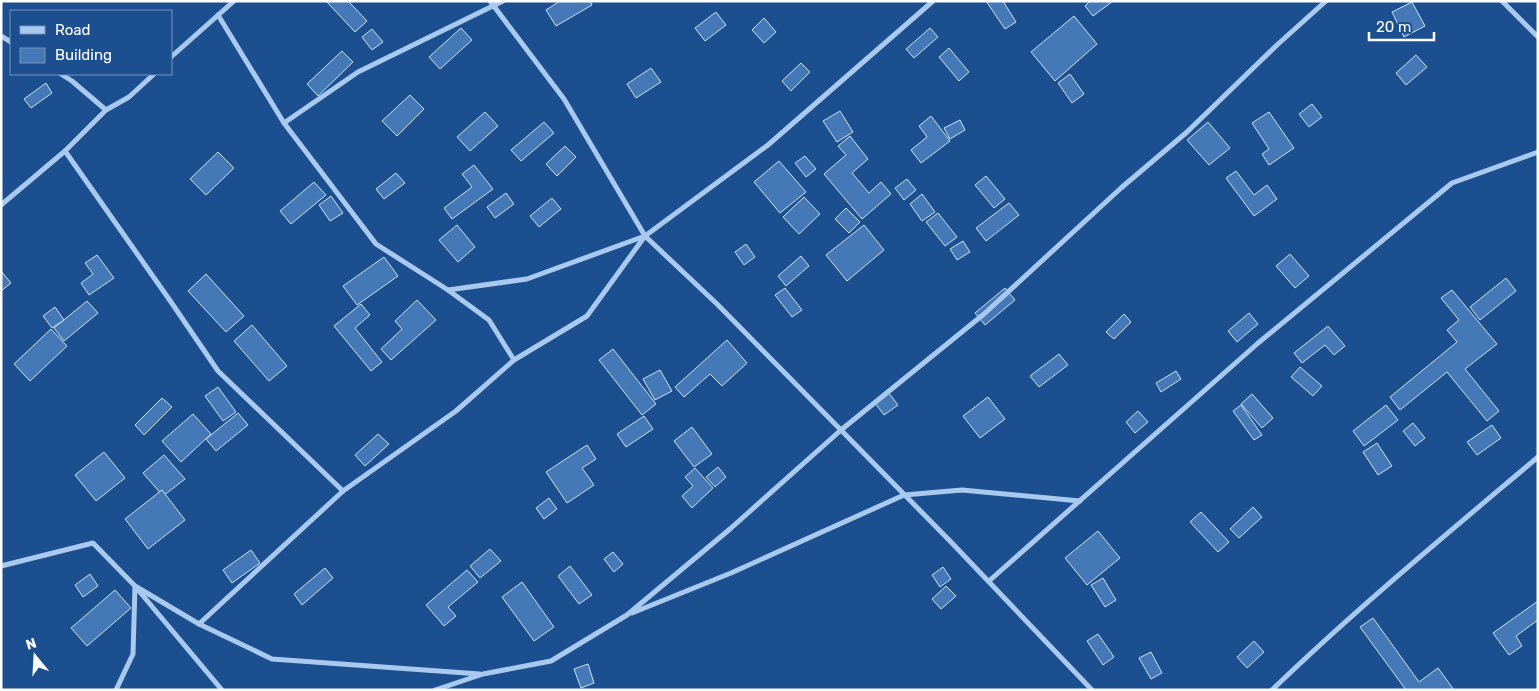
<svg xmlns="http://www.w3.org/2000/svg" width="1539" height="691" viewBox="0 0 1539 691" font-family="Rubik,sans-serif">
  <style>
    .building { fill: #4478b7; stroke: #cfe3fa }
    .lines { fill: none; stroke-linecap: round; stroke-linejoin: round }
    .street { stroke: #a9c9ee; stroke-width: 5 }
  </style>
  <rect width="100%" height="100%" fill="#1b4f8f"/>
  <g class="building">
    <polygon points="326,1 348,1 367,21 355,32"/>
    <polygon points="560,1 590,1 592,5 556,26 546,10"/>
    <polygon points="986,1 1003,1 1016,22 1005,29"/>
    <polygon points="1090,1 1113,1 1093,16 1085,6"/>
    <polygon points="1412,2 1425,26 1404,37 1392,12"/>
    <polygon points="716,12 726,25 705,41 695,28"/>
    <polygon points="1074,16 1097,44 1055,81 1031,52"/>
    <polygon points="764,18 776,32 764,43 752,30"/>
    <polygon points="461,28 472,40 440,69 429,57"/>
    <polygon points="930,28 938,37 914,58 906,49"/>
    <polygon points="372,29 383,42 372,50 362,37"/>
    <polygon points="949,48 969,72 959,81 939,57"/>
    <polygon points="342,51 353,62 318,96 307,84"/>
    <polygon points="1416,55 1427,67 1406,85 1396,73"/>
    <polygon points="801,63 810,72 791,91 782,81"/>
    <polygon points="651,68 661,82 636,98 627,84"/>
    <polygon points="1070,74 1084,94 1072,103 1058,83"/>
    <polygon points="46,83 52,93 31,108 24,99"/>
    <polygon points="410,95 424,109 397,136 382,121"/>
    <polygon points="1312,104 1322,117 1309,127 1299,114"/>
    <polygon points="840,111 853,132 837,142 823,121"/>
    <polygon points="485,112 498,126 470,151 457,137"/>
    <polygon points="1269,112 1294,148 1269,165 1262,154 1269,149 1252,123"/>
    <polygon points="931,116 950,141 921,163 911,150 927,137 919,126"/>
    <polygon points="960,120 965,130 950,139 944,128"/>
    <polygon points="544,122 554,133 521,161 511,150"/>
    <polygon points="1208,122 1230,148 1209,165 1187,140"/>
    <polygon points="850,136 868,159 852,173 869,193 881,182 891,194 862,219 824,174 846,155 838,146"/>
    <polygon points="565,146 576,157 557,176 546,164"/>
    <polygon points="218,152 234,168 206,195 190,179"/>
    <polygon points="805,156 816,169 806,177 795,163"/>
    <polygon points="779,161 806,192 780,213 754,182"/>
    <polygon points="474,165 493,189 452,219 444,208 472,187 462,174"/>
    <polygon points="1236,171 1254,195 1267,185 1277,199 1254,216 1226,178"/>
    <polygon points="396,173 405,183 384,199 376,189"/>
    <polygon points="986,176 1005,199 994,208 975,185"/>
    <polygon points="907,179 916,190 904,200 895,188"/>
    <polygon points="314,182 326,195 291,224 280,211"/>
    <polygon points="506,193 514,204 495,218 487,207"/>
    <polygon points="922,194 935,212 922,221 910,204"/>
    <polygon points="331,196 343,213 330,221 319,205"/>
    <polygon points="804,197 820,214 799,234 783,217"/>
    <polygon points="552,198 561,209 539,227 530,216"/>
    <polygon points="1009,203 1019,215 986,241 976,228"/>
    <polygon points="846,208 860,222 849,233 835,219"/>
    <polygon points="938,213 957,237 945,246 926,222"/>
    <polygon points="457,225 475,247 458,262 439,240"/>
    <polygon points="864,225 884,250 847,281 826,255"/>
    <polygon points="963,241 970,252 957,260 950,249"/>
    <polygon points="746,244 755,257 744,265 735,252"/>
    <polygon points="1290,254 1309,276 1295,288 1276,266"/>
    <polygon points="97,255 114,278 89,295 81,283 93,274 85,263"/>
    <polygon points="801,256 809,266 786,286 778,276"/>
    <polygon points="384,257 398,276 357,305 343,286"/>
    <polygon points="1,271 11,283 1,291"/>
    <polygon points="206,274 244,316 226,332 188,291"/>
    <polygon points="1506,278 1516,291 1480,320 1470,307"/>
    <polygon points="785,288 802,310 792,317 775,295"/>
    <polygon points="1005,288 1015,300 985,325 975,313"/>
    <polygon points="1452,290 1497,344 1465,369 1499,411 1487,421 1447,372 1400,410 1390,397 1457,342 1447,330 1459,320 1441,298"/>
    <polygon points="417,300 436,320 391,360 381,349 402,329 395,321"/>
    <polygon points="87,301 98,313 64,341 54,328"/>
    <polygon points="361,304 370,315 355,328 382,362 371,371 334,326"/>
    <polygon points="55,307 64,320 52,328 43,316"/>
    <polygon points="1249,313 1258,324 1237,342 1228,331"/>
    <polygon points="1124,314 1131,322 1114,339 1106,332"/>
    <polygon points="252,325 287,366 269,381 234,341"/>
    <polygon points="1328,326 1345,346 1334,355 1325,345 1302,363 1294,353"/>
    <polygon points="51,329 67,346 30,381 14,364"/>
    <polygon points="727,340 747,363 722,386 710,374 684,397 675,387"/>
    <polygon points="613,349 656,404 642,415 599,360"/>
    <polygon points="1059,354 1068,365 1039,387 1030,376"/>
    <polygon points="1300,367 1322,386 1313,396 1291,377"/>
    <polygon points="660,370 672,391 655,400 643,379"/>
    <polygon points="1176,371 1181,379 1161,392 1156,383"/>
    <polygon points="218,387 236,412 223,421 205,396"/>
    <polygon points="888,392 898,405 884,415 875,403"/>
    <polygon points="1252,394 1273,418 1262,428 1241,404"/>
    <polygon points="988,397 1005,419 980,438 963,416"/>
    <polygon points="162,398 172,407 144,435 135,425"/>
    <polygon points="1241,405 1262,435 1254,440 1233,411"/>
    <polygon points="1386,405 1398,420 1364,446 1353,431"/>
    <polygon points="1138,411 1148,422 1135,433 1126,422"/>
    <polygon points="238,413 248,425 216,451 206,439"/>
    <polygon points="193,414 211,434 181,462 162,441"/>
    <polygon points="644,416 653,429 626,447 617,434"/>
    <polygon points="1413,423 1425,438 1415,446 1403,431"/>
    <polygon points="1492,425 1501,438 1477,455 1467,442"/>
    <polygon points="692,427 712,454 694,467 674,441"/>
    <polygon points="378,434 389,444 365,466 355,455"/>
    <polygon points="1377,443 1392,466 1378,475 1363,452"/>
    <polygon points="587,445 596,459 582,468 594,485 567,503 546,472"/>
    <polygon points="104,452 125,478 96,501 75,475"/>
    <polygon points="164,455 185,479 163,496 143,473"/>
    <polygon points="718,467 726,477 715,487 706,477"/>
    <polygon points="695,468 713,488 692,508 682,496 693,486 685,477"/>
    <polygon points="162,490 185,520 148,549 125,519"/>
    <polygon points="549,498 557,509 544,519 536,508"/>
    <polygon points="1253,507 1262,517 1239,538 1230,529"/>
    <polygon points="1201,512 1229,542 1218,552 1190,522"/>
    <polygon points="1098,531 1120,558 1087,585 1065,558"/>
    <polygon points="490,549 501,561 480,578 470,566"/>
    <polygon points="251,550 260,563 232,583 223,570"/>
    <polygon points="613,552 623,564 614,572 604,559"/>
    <polygon points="570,566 592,595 579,604 558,576"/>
    <polygon points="943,567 951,579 940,587 932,575"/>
    <polygon points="325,568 333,578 302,605 294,594"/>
    <polygon points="467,570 478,582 448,607 456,616 444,626 426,605"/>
    <polygon points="90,574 98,586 83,597 75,585"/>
    <polygon points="1103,578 1116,600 1105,607 1091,585"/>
    <polygon points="522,582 554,627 534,641 502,597"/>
    <polygon points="946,586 956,596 941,609 932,599"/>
    <polygon points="115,590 131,608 87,646 71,628"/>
    <polygon points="1538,601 1538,620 1516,636 1522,646 1509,655 1493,633"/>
    <polygon points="1373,618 1419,682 1438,668 1454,690 1406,690 1360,627"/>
    <polygon points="1098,634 1114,657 1103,665 1087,641"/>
    <polygon points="1254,641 1264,652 1247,668 1237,657"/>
    <polygon points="1151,652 1162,673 1151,679 1139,658"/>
    <polygon points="588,664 594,683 581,688 574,669"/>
  </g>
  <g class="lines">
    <g class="street">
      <polyline points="490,1 564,99 645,236 717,304 950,541 1092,690"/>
      <polyline points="1502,1 1538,37"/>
      <polyline points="218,15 284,123 376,244 448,290 527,279 645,236 768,145 933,1"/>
      <polyline points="1,36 11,42"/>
      <polyline points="171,57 234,1"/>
      <polyline points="61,74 72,81 106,110"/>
      <polyline points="284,123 358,72 503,1"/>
      <polyline points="65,151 171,302 218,371 343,491"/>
      <polyline points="1,205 65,151 106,110 129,97 154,74"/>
      <polyline points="448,290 489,320 514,360"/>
      <polyline points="1,566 93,543 135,586 199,624 272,659 480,674"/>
      <polyline points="989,581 1257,344 1452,183 1538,152"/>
      <polyline points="139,591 222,690"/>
      <polyline points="632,613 731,573 904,495 962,490 1080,501"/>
      <polyline points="199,624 343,491 456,411 514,360 587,316 645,236"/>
      <polyline points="116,690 133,654 135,586"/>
      <polyline points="435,690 483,674 551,661 627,615 730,529 841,430 984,314 1121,188 1187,132 1277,45 1326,1"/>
      <path d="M1272,690C1357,608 1448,533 1538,457"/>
    </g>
  </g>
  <rect width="1539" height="691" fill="none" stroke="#ffffff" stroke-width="5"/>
  <rect x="10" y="10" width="162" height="65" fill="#1b4f8f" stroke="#7695bc"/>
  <rect x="20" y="26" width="25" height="8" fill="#a9c9ee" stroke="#7695bc"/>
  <text x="55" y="35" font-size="15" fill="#ffffff">Road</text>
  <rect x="20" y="48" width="25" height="15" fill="#4478b7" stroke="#7695bc"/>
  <text x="55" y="60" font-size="15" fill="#ffffff">Building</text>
  <g transform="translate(35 656) rotate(342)" stroke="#1b4f8f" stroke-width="4" paint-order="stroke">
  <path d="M0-4L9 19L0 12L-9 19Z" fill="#ffffff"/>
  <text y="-8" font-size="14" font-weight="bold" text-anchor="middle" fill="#ffffff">N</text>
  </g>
  <path d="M1369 32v8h65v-8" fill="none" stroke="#ffffff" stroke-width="2.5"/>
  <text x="1376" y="32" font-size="15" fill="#ffffff" stroke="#1b4f8f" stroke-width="4" paint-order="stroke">20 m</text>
</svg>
